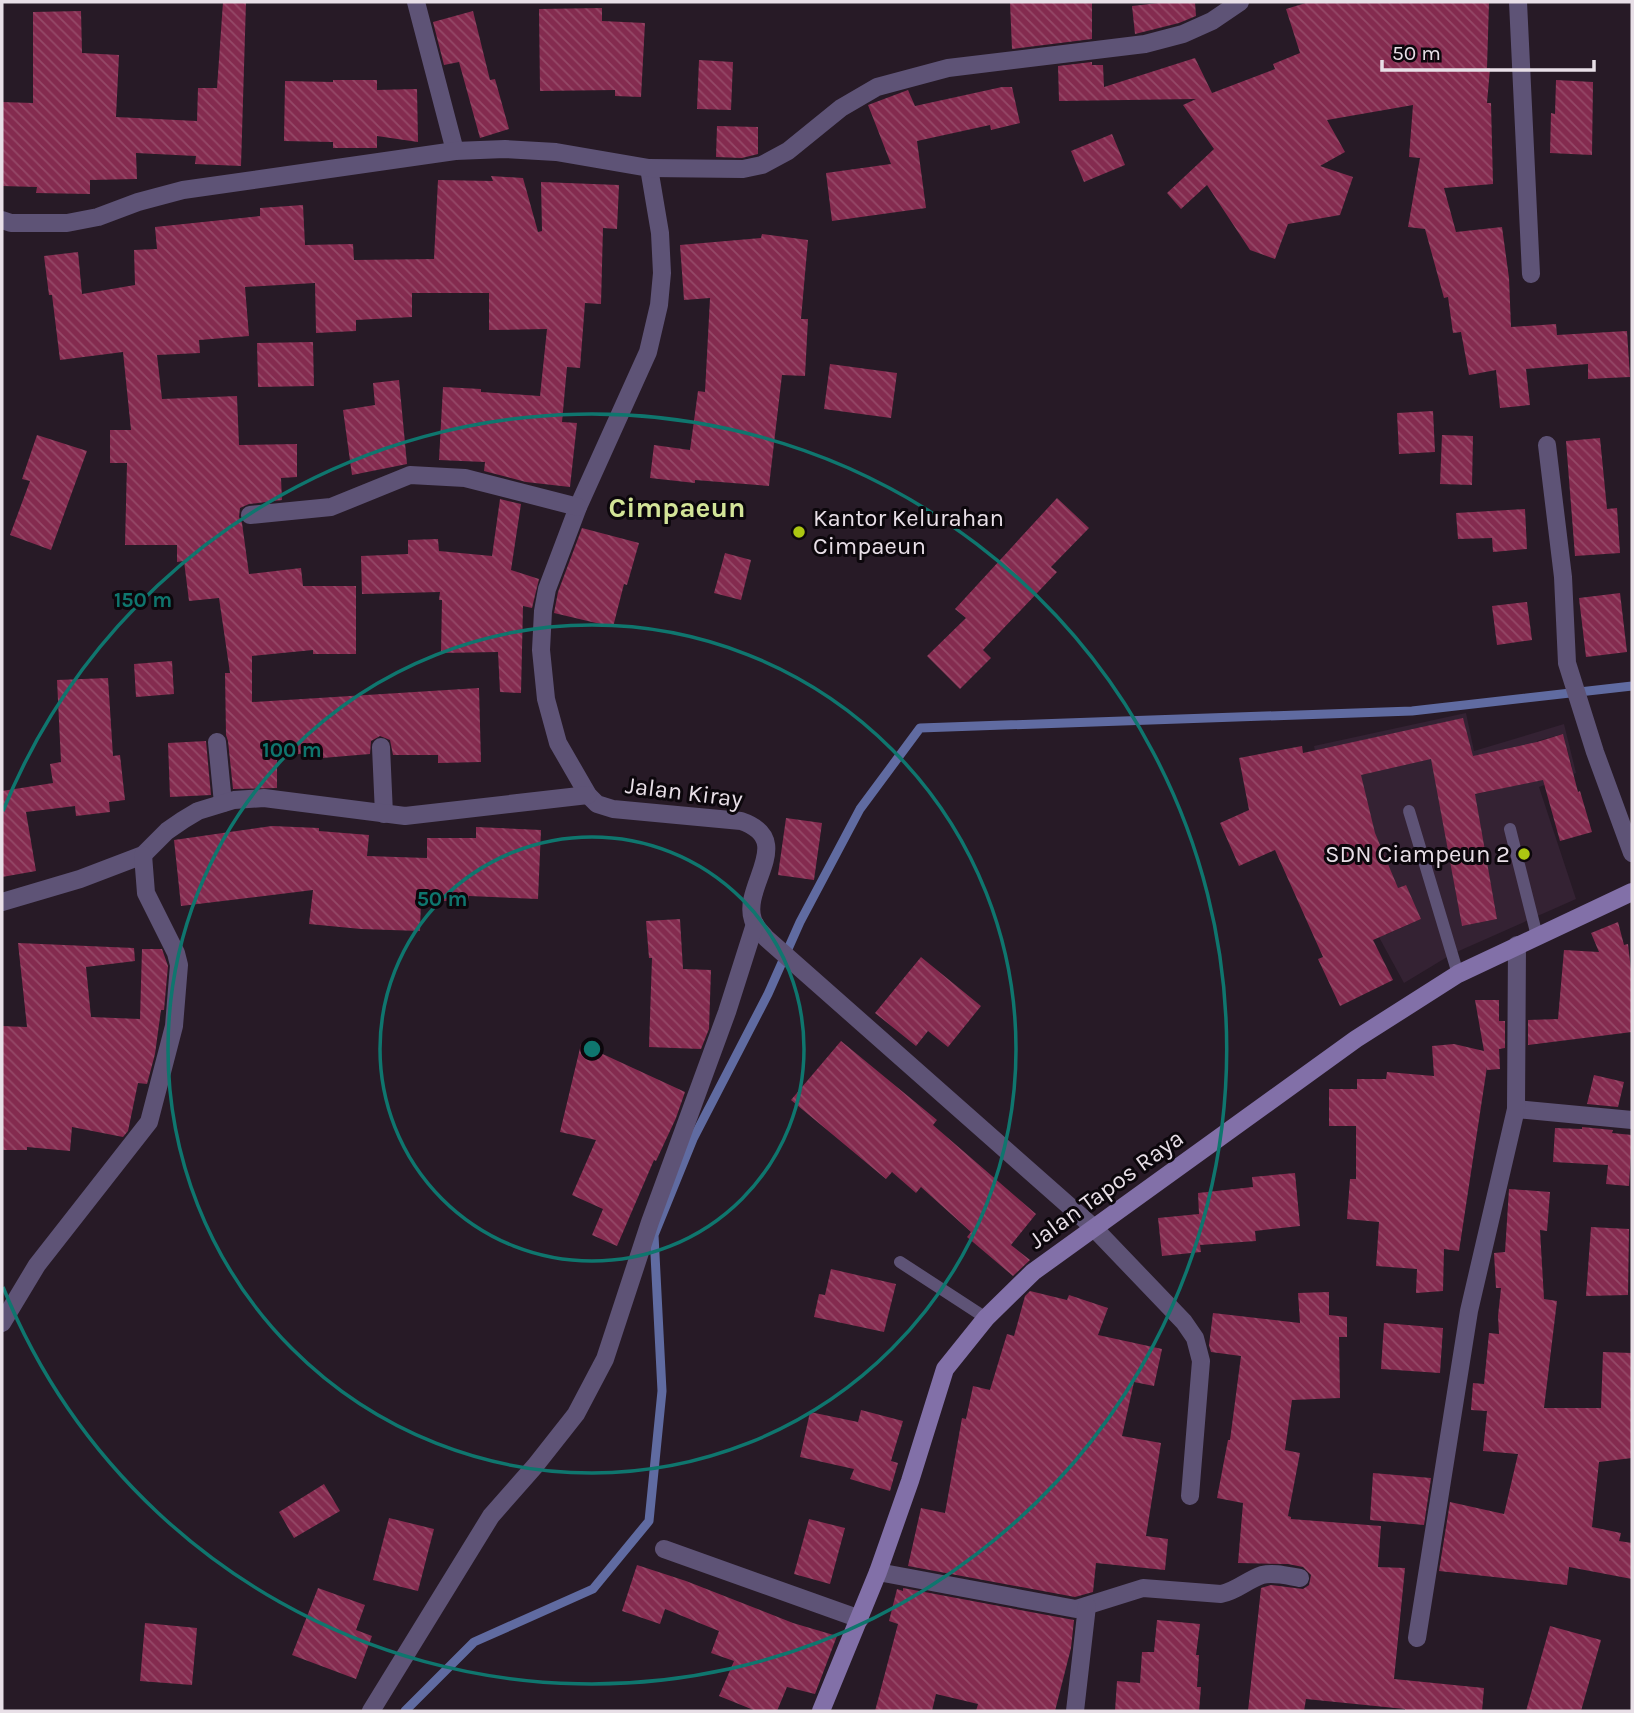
<svg xmlns="http://www.w3.org/2000/svg" width="1634" height="1713" viewBox="0 0 1634 1713" font-family="Karla,sans-serif">
  <style>
    .built { fill: #342233; fill-rule: evenodd }
    .lines { fill: none; stroke-linecap: round; stroke-linejoin: round }
    .stream { stroke: #606ba1; stroke-width: 9 }
    .building { fill: url(#building-back-hatch) }
    .lane { stroke: #5e5376; stroke-width: 12 }
    .street { stroke: #5e5376; stroke-width: 18 }
    .secondary { stroke: #8270a8; stroke-width: 18 }
    .ring { fill: none; stroke: #0f766e; stroke-width: 3.5 }
    .poi-dot { fill: #acc612; stroke: #0c070c; stroke-width: 2.5 }
    .labels { text-anchor: middle; dominant-baseline: central; stroke-width: 6; stroke-linejoin: round; paint-order: stroke }
    .poi-label { font-size: 24px; fill: #e8dfe7; stroke: #0c070c; text-anchor: start }
    .street-label { font-size: 24px; fill: #e8dfe7; stroke: #0c070c }
    .quarter-label { font-size: 28px; font-weight: bold; fill: #d3e498; stroke: #0c070c }
    .centre { fill: #0f766e; stroke: #0c070c; stroke-width: 3.5 }
    .ring-label { font-size: 21px; text-anchor: middle; font-weight: bold; fill: #0f766e; stroke: #0c070c; stroke-width: 6; stroke-linejoin: round; paint-order: stroke }
  </style>
  <defs>
    <pattern id="building-back-hatch" width="6" height="6" patternUnits="userSpaceOnUse" patternTransform="scale(1.75)"><rect width="6" height="6" fill="#842b4f"/><path d="M-1 5l2 2M0 0l6 6M5-1l2 2" fill="none" stroke="#954968"/></pattern>
  </defs>
  <rect width="100%" height="100%" fill="#271a26"/>
  <path class="built" d="M1466,713L1474,751L1564,724L1576,773L1539,787L1576,899L1452,954L1404,983L1356,895L1331,825L1314,746ZM1463,719L1471,749L1361,775L1322,749ZM1563,734L1572,767L1545,774L1537,741ZM1524,745L1531,782L1441,802ZM1476,804L1497,919L1462,926L1441,811ZM1405,885L1421,919L1385,935L1370,901Z"/>
  <g class="lines">
    <polyline class="stream" points="405,1711 474,1642 593,1589 649,1521 662,1391 654,1235 693,1139 768,994 800,922 860,809 920,728 1412,711 1632,686"/>
  </g>
  <g class="building">
    <polygon points="223,2 246,2 241,166 195,164 196,156 136,153 137,179 90,180 90,194 36,193 37,187 2,186 2,102 33,103 33,12 81,11 82,53 119,55 116,117 197,121 198,88 217,88"/>
    <polygon points="1010,2 1092,2 1092,39 1012,49"/>
    <polygon points="1168,2 1195,2 1196,16 1179,23 1135,34 1132,6"/>
    <polygon points="1309,2 1489,2 1487,68 1490,68 1487,103 1491,103 1493,184 1444,188 1456,232 1502,227 1509,278 1511,327 1556,324 1557,335 1627,331 1630,377 1588,379 1588,364 1526,369 1530,405 1500,408 1496,370 1469,375 1461,332 1453,333 1448,297 1444,298 1425,229 1408,227 1420,158 1409,157 1413,105 1327,120 1345,152 1320,166 1353,177 1340,215 1288,224 1275,259 1250,250 1207,185 1181,209 1167,193 1214,149 1183,105 1196,99 1059,101 1058,66 1092,62 1092,65 1103,65 1104,87 1195,58 1212,93 1275,69 1273,64 1300,53 1286,9"/>
    <polygon points="602,8 602,21 645,23 641,97 615,96 615,90 540,91 539,9"/>
    <polygon points="473,11 490,80 495,79 509,129 480,138 459,62 444,65 433,22"/>
    <polygon points="699,60 733,62 731,110 697,109"/>
    <polygon points="333,80 377,80 377,90 417,89 418,142 377,136 377,148 333,148 333,142 284,141 285,81 333,82"/>
    <polygon points="1556,80 1593,82 1592,155 1550,153 1551,113 1555,114"/>
    <polygon points="1002,87 1012,87 1020,123 991,130 990,125 917,141 926,208 832,221 826,173 891,164 868,105 908,90 915,106"/>
    <polygon points="717,126 758,127 758,154 742,158 716,157"/>
    <polygon points="1112,134 1125,165 1084,182 1071,151"/>
    <polygon points="491,176 523,178 538,232 542,231 541,182 619,185 617,229 603,228 601,304 585,303 580,368 567,367 562,422 577,423 570,487 526,482 484,471 485,462 439,460 443,387 481,389 481,392 540,396 547,329 489,330 489,293 412,293 412,317 356,320 356,331 316,333 315,283 245,287 249,336 199,340 200,353 157,355 162,399 237,396 239,445 297,444 297,477 281,478 282,500 249,504 240,508 239,517 242,523 249,574 301,568 303,586 356,586 356,654 313,654 313,650 252,656 252,702 479,688 481,762 438,763 438,755 393,755 390,740 380,736 371,741 370,754 322,758 321,753 277,755 277,788 233,789 228,741 226,735 225,673 230,673 219,598 189,601 184,561 177,562 177,545 125,545 127,463 110,463 110,430 131,430 123,352 60,360 52,295 49,295 44,256 78,252 82,294 135,285 134,250 157,249 155,227 260,216 260,208 303,205 305,245 353,244 354,260 434,259 438,180 493,181"/>
    <polygon points="762,234 808,240 801,319 808,319 805,376 782,375 769,486 695,480 695,483 650,478 654,445 690,450 698,391 705,392 710,298 684,300 680,245 761,238"/>
    <polygon points="313,342 314,386 258,387 257,343"/>
    <polygon points="830,364 897,373 891,418 824,409"/>
    <polygon points="399,380 407,464 352,475 343,410 375,405 373,383"/>
    <polygon points="1433,411 1435,452 1399,454 1397,413"/>
    <polygon points="37,435 87,451 51,550 10,535 30,481 22,479"/>
    <polygon points="1442,435 1473,436 1472,485 1440,484"/>
    <polygon points="1600,438 1607,509 1617,508 1620,553 1575,556 1566,441"/>
    <polygon points="1057,498 1089,528 1051,567 1057,572 983,650 991,658 960,689 927,656 966,618 955,609"/>
    <polygon points="500,499 521,504 511,570 539,579 532,608 523,606 521,693 500,692 498,652 441,653 442,600 439,600 440,592 362,594 361,556 408,554 408,540 438,539 439,551 492,556"/>
    <polygon points="1525,509 1527,549 1493,552 1492,538 1458,539 1456,513"/>
    <polygon points="582,528 639,543 627,585 624,584 613,627 554,613 558,592"/>
    <polygon points="725,553 751,560 741,600 714,593"/>
    <polygon points="1620,593 1627,652 1586,657 1579,598"/>
    <polygon points="1527,602 1532,640 1497,645 1492,606"/>
    <polygon points="172,661 174,694 136,697 134,664"/>
    <polygon points="108,678 113,756 120,755 125,800 109,802 110,812 76,816 75,806 26,812 36,871 2,877 2,791 53,783 50,764 61,762 57,680"/>
    <polygon points="1463,718 1473,756 1537,742 1563,734 1578,792 1580,791 1592,832 1560,841 1543,780 1475,794 1497,919 1462,926 1431,759 1361,775 1375,833 1398,888 1406,885 1421,919 1373,940 1393,980 1340,1006 1318,959 1323,957 1275,850 1239,866 1220,823 1249,810 1239,758 1302,746 1303,753"/>
    <polygon points="206,741 211,795 170,797 168,743"/>
    <polygon points="786,818 822,823 814,880 778,875"/>
    <polygon points="272,826 319,828 319,831 369,835 367,856 427,858 427,838 476,838 476,827 541,830 538,899 469,896 469,901 421,901 420,931 361,929 309,924 313,890 181,906 174,840"/>
    <polygon points="680,919 683,969 711,970 709,1029 701,1049 649,1047 652,958 649,958 646,921"/>
    <polygon points="1618,922 1624,945 1628,944 1632,979 1632,1032 1528,1045 1528,1020 1558,1019 1564,950 1599,952 1591,933"/>
    <polygon points="18,943 134,948 135,961 86,967 91,1017 140,1019 142,949 162,949 168,966 164,1010 161,1010 155,1054 147,1084 138,1083 128,1131 123,1137 72,1127 70,1151 27,1147 27,1150 2,1150 2,1026 27,1027"/>
    <polygon points="921,957 981,1006 948,1047 928,1031 916,1046 875,1013"/>
    <polygon points="1475,1000 1499,1000 1499,1021 1505,1021 1505,1048 1499,1049 1500,1069 1487,1070 1487,1067 1459,1251 1444,1249 1443,1291 1416,1293 1417,1269 1376,1266 1379,1222 1347,1219 1350,1179 1356,1179 1356,1126 1329,1126 1329,1089 1357,1089 1357,1079 1386,1079 1387,1072 1434,1076 1432,1046 1454,1044 1484,1051"/>
    <polygon points="841,1041 937,1120 933,1125 1036,1214 1011,1245 1030,1260 1013,1276 967,1237 971,1232 921,1187 916,1193 892,1172 886,1179 791,1100"/>
    <polygon points="581,1044 685,1092 676,1118 656,1161 654,1160 617,1246 592,1235 603,1209 572,1195 596,1140 560,1132"/>
    <polygon points="1594,1075 1624,1082 1618,1107 1587,1104"/>
    <polygon points="1582,1127 1613,1130 1612,1133 1632,1135 1629,1186 1606,1184 1608,1165 1553,1162 1555,1128 1582,1129"/>
    <polygon points="1295,1173 1300,1226 1255,1231 1256,1241 1200,1245 1201,1252 1162,1256 1158,1218 1199,1214 1198,1193 1253,1187 1252,1177"/>
    <polygon points="1509,1189 1550,1192 1547,1231 1540,1230 1544,1299 1557,1301 1544,1408 1601,1408 1603,1352 1632,1353 1632,1458 1599,1462 1592,1527 1621,1533 1619,1541 1632,1543 1632,1579 1569,1567 1567,1585 1439,1571 1450,1502 1504,1514 1518,1454 1483,1451 1487,1411 1471,1410 1473,1383 1484,1384 1489,1333 1499,1334 1498,1316 1501,1288 1496,1288 1494,1253 1505,1252"/>
    <polygon points="1591,1227 1629,1229 1628,1295 1586,1296"/>
    <polygon points="831,1269 896,1284 884,1332 814,1317 819,1294 825,1295"/>
    <polygon points="1030,1291 1067,1300 1069,1295 1108,1308 1098,1335 1162,1349 1154,1386 1134,1382 1122,1436 1161,1443 1146,1536 1168,1539 1165,1570 1096,1563 1093,1592 1075,1597 908,1566 921,1508 945,1513 962,1418 966,1419 973,1386 990,1390 1007,1334 1014,1336 1025,1296"/>
    <polygon points="1329,1292 1329,1315 1347,1317 1347,1337 1339,1337 1340,1398 1292,1400 1285,1450 1300,1453 1288,1516 1291,1517 1291,1519 1381,1526 1378,1567 1405,1568 1394,1679 1484,1688 1482,1711 1405,1711 1405,1709 1306,1699 1304,1711 1248,1711 1261,1588 1271,1585 1303,1589 1309,1585 1311,1575 1303,1567 1288,1564 1238,1563 1243,1503 1217,1498 1228,1440 1230,1440 1241,1356 1211,1352 1209,1345 1213,1313 1300,1323 1298,1293"/>
    <polygon points="1384,1323 1443,1328 1440,1373 1381,1369"/>
    <polygon points="861,1410 903,1421 891,1461 898,1463 890,1491 850,1479 854,1469 800,1457 810,1412 858,1422"/>
    <polygon points="1373,1473 1431,1478 1424,1525 1370,1520"/>
    <polygon points="324,1484 340,1511 294,1538 279,1512"/>
    <polygon points="389,1518 434,1529 418,1591 373,1580"/>
    <polygon points="809,1519 845,1528 830,1584 794,1574"/>
    <polygon points="637,1565 686,1581 793,1623 837,1636 815,1694 787,1687 777,1711 756,1711 719,1696 734,1661 711,1653 719,1631 665,1609 660,1624 622,1611"/>
    <polygon points="318,1588 365,1605 356,1630 372,1636 356,1679 292,1655"/>
    <polygon points="903,1588 1074,1620 1071,1648 1055,1711 976,1711 978,1704 936,1694 932,1711 875,1711 898,1624 889,1621 897,1589 903,1591"/>
    <polygon points="1157,1620 1200,1624 1196,1655 1199,1655 1197,1687 1201,1687 1199,1711 1115,1711 1117,1681 1140,1683 1142,1652 1154,1652"/>
    <polygon points="145,1623 197,1628 192,1685 140,1681"/>
    <polygon points="1550,1626 1601,1640 1581,1711 1526,1711"/>
  </g>
  <g class="lines">
    <g class="lane">
      <polyline points="1409,811 1458,974"/>
      <polyline points="1510,829 1537,936"/>
      <polyline points="900,1262 986,1318"/>
    </g>
    <g class="street">
      <polyline points="416,2 455,151"/>
      <polyline points="1518,2 1531,274"/>
      <path d="M649,168L660,233L662,273L659,305L648,352L578,507L547,589L543,611L541,650L546,699L558,743L588,795L597,804L613,809L741,821C797,840 741,886 753,920C755,927 762,933 766,938L1093,1227L1184,1322L1195,1338L1201,1361L1190,1496"/>
      <polyline points="2,220 11,223 67,223 98,217 138,202 183,190 455,151 505,149 556,152 649,168 743,169 762,165 788,151 841,108 877,87 948,68 1145,44 1183,34 1212,21 1240,2"/>
      <polyline points="1547,445 1563,577 1567,663 1595,752 1632,853"/>
      <polyline points="250,515 331,507 410,475 465,478 578,507"/>
      <polyline points="217,742 223,803"/>
      <polyline points="381,747 384,814"/>
      <polyline points="2,902 80,879 143,855 167,831 183,820 198,811 234,800 264,798 405,816 588,795"/>
      <polyline points="1516,1109 1632,1120"/>
      <polyline points="2,1323 37,1265 149,1122 174,1026 179,965 176,953 146,893 143,855"/>
      <polyline points="664,1549 860,1619"/>
      <path d="M878,1572L1076,1609L1143,1588L1221,1594C1237,1591 1247,1580 1262,1575C1274,1572 1288,1576 1300,1578"/>
      <polyline points="1417,1638 1469,1311 1516,1109 1517,945"/>
      <polyline points="371,1711 491,1516 535,1466 576,1414 605,1359 650,1222 727,1012 755,924"/>
      <polyline points="1075,1711 1087,1606"/>
    </g>
    <polyline class="secondary" points="821,1711 878,1572 910,1481 945,1369 986,1318 1033,1272 1356,1039 1458,974 1632,892"/>
  </g>
  <g class="ring">
    <circle cx="592" cy="1049" r="212"/>
    <circle cx="592" cy="1049" r="424"/>
    <path d="M3 811A635 635 0 1 1 3 1287"/>
  </g>
  <g class="poi-dot">
    <circle cx="799" cy="532" r="7"/>
    <circle cx="1524" cy="854" r="7"/>
  </g>
  <g class="labels">
    <g class="poi-label">
      <text x="813" y="518">Kantor Kelurahan<tspan x="813" dy="28">Cimpaeun</tspan></text>
      <text x="1510" y="854" text-anchor="end">SDN Ciampeun 2</text>
    </g>
    <g class="street-label">
      <text transform="translate(684 792) rotate(7)">Jalan Kiray</text>
      <text transform="translate(1106 1189) rotate(-36)">Jalan Tapos Raya</text>
    </g>
    <g class="quarter-label">
      <text x="677" y="507">Cimpaeun</text>
    </g>
  </g>
  <circle cx="592" cy="1049" r="10" class="centre"/>
  <g class="ring-label">
    <text x="143" y="607">150 m</text>
    <text x="292" y="757">100 m</text>
    <text x="442" y="906">50 m</text>
  </g>
  <rect width="1634" height="1713" fill="none" stroke="#e8dfe7" stroke-width="7"/>
  <path d="M1382 60v10h212v-10" fill="none" stroke="#e8dfe7" stroke-width="3.5"/>
  <text x="1392" y="60" font-size="21" fill="#e8dfe7" stroke="#0c070c" stroke-width="5" paint-order="stroke">50 m</text>
</svg>
